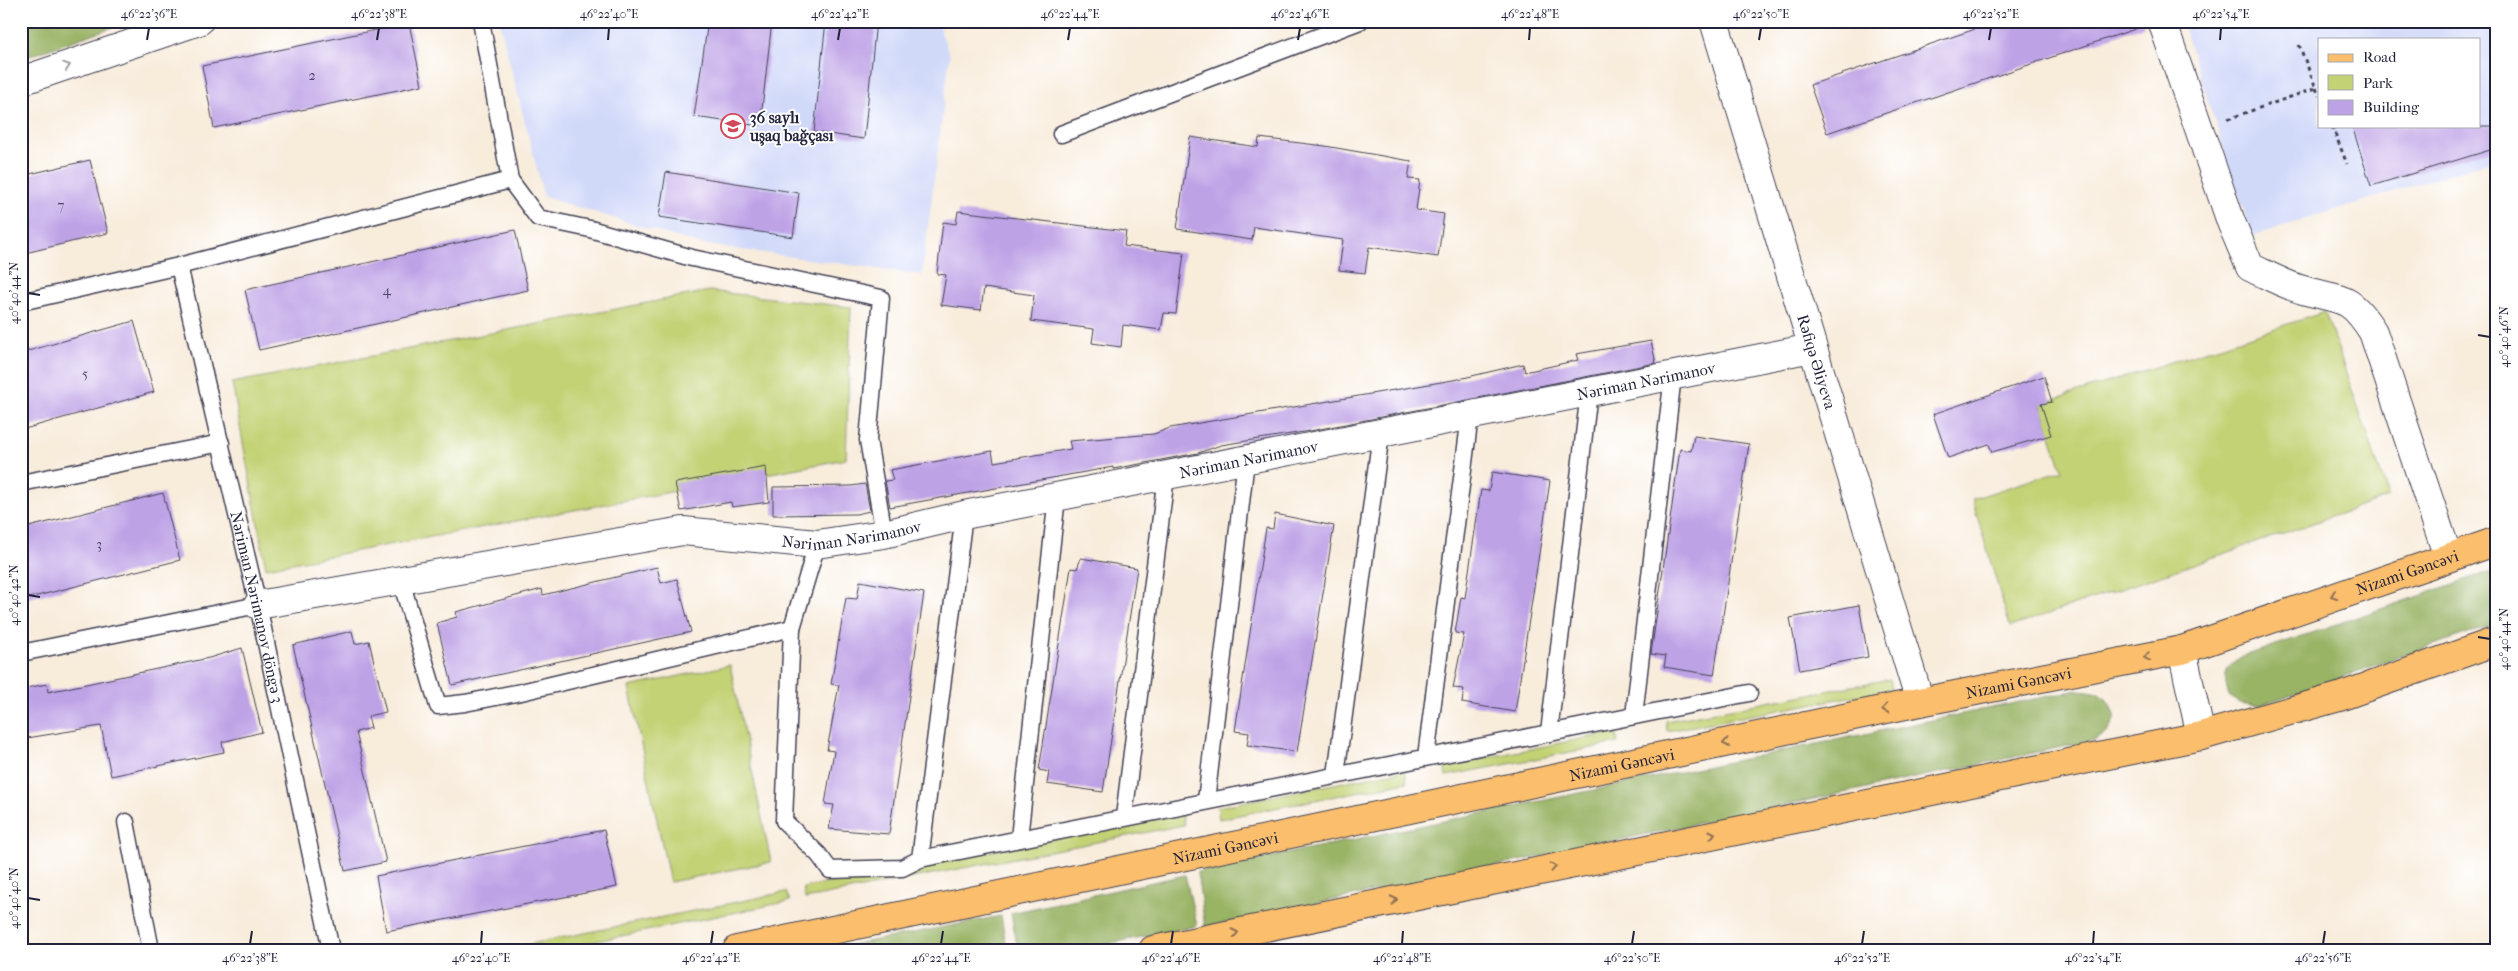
<svg xmlns="http://www.w3.org/2000/svg" width="2518" height="971" viewBox="0 0 2518 971" font-family="'IM FELL French Canon',serif">
  <style>
    .built { fill: #d1d9f9; fill-rule: evenodd }
    .green { fill: #c3d274; stroke: #727a58 }
    .forest { fill: #9ab466; stroke: #5e6b50 }
    .building { fill: #bea2e6 }
    .lines { fill: none; stroke-linecap: round; stroke-linejoin: round }
    .lane-casing { stroke: #424053; stroke-width: 19 }
    .street-casing { stroke: #424053; stroke-width: 30 }
    .primary-casing { stroke: #424053; stroke-width: 30 }
    .path { stroke: #424053; stroke-width: 3; stroke-dasharray: 4 4; stroke-linecap: butt }
    .lane { stroke: #fff; stroke-width: 16 }
    .street { stroke: #fff; stroke-width: 28 }
    .primary { stroke: #fabe6d; stroke-width: 28 }
    .oneway { stroke: #9c9ca7 }
    .oneway2 { stroke: #8e7054 }
    .ticks { fill: none; stroke: #22223b; stroke-width: 2 }
    .labels { text-anchor: middle; dominant-baseline: central; stroke-width: 4; stroke-linejoin: round; paint-order: stroke }
    .number-label { font-size: 14px; fill: #494266 }
    .poi-label { font-size: 16px; font-weight: bold; fill: #22223b; stroke: #fff; text-anchor: start }
    .street-label { font-size: 16px; fill: #22223b; stroke: #fff }
    .neatline { fill: none; stroke: #22223b; stroke-width: 2 }
    .ticks-label { font-size: 12px; text-anchor: middle; fill: #22223b }
  </style>
  <rect width="100%" height="100%" fill="#fff"/>
  <filter id="ink" filterUnits="userSpaceOnUse"><feTurbulence type="fractalNoise" baseFrequency=".02" numOctaves="2"/><feDisplacementMap in="SourceGraphic" scale="10" xChannelSelector="R" yChannelSelector="G"/><feConvolveMatrix kernelMatrix="1 2 1 2 8 2 1 2 1" color-interpolation-filters="sRGB"/></filter>
  <filter id="wash" filterUnits="userSpaceOnUse"><feTurbulence type="fractalNoise" baseFrequency=".0096" numOctaves="4" result="noise"/><feDisplacementMap in="SourceGraphic" scale="20" xChannelSelector="R" yChannelSelector="G"/><feGaussianBlur stdDeviation="1.12" result="paint"/><feColorMatrix in="noise" values="0 0 0 0 0 0 0 0 0 0 0 0 0 0 0 0 0 1.4 0 .05"/><feComposite in="paint" operator="in"/></filter>
  <g filter="url(#wash)">
    <rect width="100%" height="100%" fill="#f8ecdb"/>
    <g class="built">
      <polygon points="499,21 937,21 950,55 922,275 699,244 544,197"/>
      <path d="M2182,21H2497V159L2252,236ZM2319,39H2479V126H2319Z"/>
    </g>
    <g class="green">
      <polygon points="709,291 851,307 846,459 266,568 232,383"/>
      <polygon points="2325,312 2389,497 2010,627 1972,499 2062,470 2041,404"/>
      <polygon points="730,665 771,862 670,882 629,687"/>
      <polygon points="1890,679 1892,689 1667,731 1666,721"/>
      <polygon points="1616,732 1618,743 1446,776 1444,766"/>
      <polygon points="1405,770 1407,782 1219,819 1217,807"/>
      <polygon points="1182,814 1184,825 805,899 803,888"/>
      <polygon points="786,892 790,901 554,950 501,950"/>
    </g>
    <g class="forest">
      <polygon points="21,21 130,21 21,59"/>
      <path d="M2497,569V623L2258,706L2240,703L2229,696C2222,673 2225,665 2247,655Z"/>
      <path d="M2078,690C2102,692 2107,694 2115,718L2107,733L2095,740L1205,927L1197,872Z"/>
      <polygon points="1185,875 1197,926 1076,950 1018,950 1011,913"/>
      <polygon points="1001,916 1007,950 825,950"/>
    </g>
    <g id="blocks">
      <g class="building">
        <polygon points="708,21 772,21 760,126 694,117"/>
        <polygon points="826,21 876,21 864,139 814,132"/>
        <polygon points="1999,21 2143,21 2144,26 1827,133 1810,85"/>
        <polygon points="409,23 422,85 214,128 202,66"/>
        <polygon points="2352,126 2497,126 2497,148 2371,186"/>
        <polygon points="1190,137 1258,147 1259,138 1325,146 1411,161 1408,179 1420,180 1416,210 1444,214 1438,257 1369,247 1365,273 1339,270 1343,240 1254,227 1252,240 1177,229"/>
        <polygon points="90,160 108,233 21,254 21,176"/>
        <polygon points="666,172 799,193 793,237 659,217"/>
        <polygon points="958,211 1126,231 1124,246 1184,253 1176,314 1164,313 1161,330 1123,325 1121,347 1092,343 1094,329 1031,321 1034,295 984,288 981,310 941,305 946,275 937,274 943,222 956,224"/>
        <polygon points="515,230 528,290 259,350 245,290"/>
        <polygon points="134,321 154,392 21,430 21,353"/>
        <polygon points="1651,341 1656,363 1310,431 1221,445 1198,453 1113,469 1113,467 890,507 885,481 893,480 890,470 992,451 994,462 1071,449 1069,441 1154,434 1170,428 1459,379 1523,364 1525,372 1578,360 1576,354"/>
        <polygon points="2044,376 2052,402 2041,404 2051,435 1992,452 1989,444 1948,458 1933,414"/>
        <polygon points="1694,436 1749,444 1714,675 1664,667 1666,656 1651,654 1680,449 1691,451"/>
        <polygon points="766,467 769,502 732,507 731,502 681,511 675,483"/>
        <polygon points="1492,472 1550,481 1515,712 1462,703 1464,689 1453,688 1464,634 1455,633 1461,597 1465,598 1481,490 1489,491"/>
        <polygon points="865,484 870,511 856,514 773,515 773,487 851,486"/>
        <polygon points="163,493 180,560 21,600 21,529"/>
        <polygon points="1275,514 1334,526 1297,752 1247,745 1249,733 1235,731 1266,528 1273,529"/>
        <polygon points="1081,558 1137,568 1103,792 1047,784 1049,772 1039,770 1071,568 1077,569"/>
        <polygon points="657,567 661,583 677,579 691,632 452,685 437,623 457,617 456,612 542,589 543,595"/>
        <polygon points="860,581 924,593 889,834 829,829 834,805 825,804 834,751 827,750 839,685 831,684 846,598 857,599"/>
        <polygon points="1859,605 1868,657 1800,670 1790,618"/>
        <polygon points="352,631 355,644 369,641 386,712 368,716 371,728 356,732 386,862 345,871 293,645"/>
        <polygon points="242,648 262,732 222,742 224,752 111,776 101,726 21,739 21,689 47,684 48,692 209,658"/>
        <polygon points="604,830 617,887 386,931 376,876"/>
      </g>
    </g>
  </g>
  <g filter="url(#ink)">
    <use href="#blocks" fill-opacity="0" stroke="#424053" stroke-width="1"/>
    <g class="lines">
      <defs>
        <g id="lane">
          <polyline points="1061,134 1360,21"/>
          <polyline points="510,180 538,218 590,229 692,258 881,298 868,440 884,534"/>
          <path id="s1" d="M179,266L258,605L331,950"/>
          <polyline points="21,302 179,266 510,180 481,21"/>
          <polyline points="21,483 221,443"/>
          <polyline points="817,544 792,628 784,821 819,855 830,870 902,868 920,859 964,515"/>
          <polyline points="401,581 438,706 465,703 521,692 792,628"/>
          <polyline points="21,653 258,605"/>
          <polyline points="1634,716 1673,375"/>
          <polyline points="1549,733 1589,392"/>
          <polyline points="1426,757 1470,416"/>
          <polyline points="1336,775 1381,433"/>
          <polyline points="1206,801 1246,460"/>
          <polyline points="1124,817 1166,476"/>
          <polyline points="126,822 151,950"/>
          <polyline points="1019,838 1057,497"/>
          <polyline points="920,859 1749,693"/>
        </g>
        <g id="street">
          <path id="s2" d="M1714,21L1920,702"/>
          <path d="M2162,21L2231,222L2250,267C2267,275 2285,285 2303,290C2342,301 2349,294 2373,332L2448,557"/>
          <polyline points="21,81 199,21"/>
          <path id="s3" d="M258,605L683,531L817,544L884,534L964,515L1812,348"/>
          <polyline points="2182,650 2201,736"/>
        </g>
        <g id="primary">
          <path id="s4" d="M737,950L1920,702L2182,650L2497,541"/>
          <polyline points="1153,950 2201,736 2339,697 2497,641"/>
        </g>
      </defs>
      <use href="#lane" class="lane-casing"/>
      <use href="#street" class="street-casing"/>
      <use href="#primary" class="primary-casing"/>
      <g class="path">
        <polyline points="2316,88 2319,96"/>
        <polyline points="2228,119 2316,88 2299,45"/>
        <polyline points="2332,126 2347,164"/>
      </g>
      <use href="#lane" class="lane"/>
      <use href="#street" class="street"/>
      <use href="#primary" class="primary"/>
    </g>
    <defs><path id="oneway-chevron" d="M-2-3.5L2.5 0L-2 3.5" fill="none" stroke-width="1.6" stroke-linecap="round" stroke-linejoin="round" transform="scale(1.25)"/></defs>
    <use class="oneway" href="#oneway-chevron" transform="translate(67 66) rotate(-19)"/>
    <g class="oneway2">
      <use href="#oneway-chevron" transform="translate(2334 595) rotate(161)"/>
      <use href="#oneway-chevron" transform="translate(2147 657) rotate(169)"/>
      <use href="#oneway-chevron" transform="translate(1885 709) rotate(168)"/>
      <use href="#oneway-chevron" transform="translate(1726 743) rotate(168)"/>
      <use href="#oneway-chevron" transform="translate(1712 834) rotate(-12)"/>
      <use href="#oneway-chevron" transform="translate(1553 867) rotate(-12)"/>
      <use href="#oneway-chevron" transform="translate(1394 900) rotate(-12)"/>
      <use href="#oneway-chevron" transform="translate(1235 933) rotate(-12)"/>
    </g>
  </g>
  <path class="ticks" d="M147,40L149,28M377,40L379,28M608,40L609,28M838,40L840,28M1068,40L1070,28M1298,40L1300,28M1529,40L1530,28M1759,40L1761,28M1989,40L1991,28M2220,40L2221,28M28,293L40,295M2478,335L2490,337M28,595L40,597M2478,637L2490,639M28,898L40,900M250,944L252,931M481,944L482,931M711,944L713,931M941,944L943,931M1171,944L1173,931M1402,944L1403,931M1632,944L1634,931M1862,944L1864,931M2093,944L2094,931M2323,944L2325,931"/>
  <defs>
    <symbol id="school-ring" viewBox="-11 -11 22 22"><circle r="9.5" fill="#fff" stroke="#d1495b" stroke-width="1.5"/><path d="M0-5L7-2L0 1L-7-2ZM-4 1L0 2.5L4 1V4Q0 6-4 4Z" fill="#d1495b"/></symbol>
  </defs>
  <g fill-rule="evenodd">
    <use href="#school-ring" x="719" y="112" width="28" height="28"/>
  </g>
  <g class="labels">
    <g class="number-label">
      <text x="312" y="75">2</text>
      <text x="61" y="205">7</text>
      <text x="387" y="290">4</text>
      <text x="85" y="373">5</text>
      <text x="99" y="544">3</text>
    </g>
    <g class="poi-label">
      <text x="750" y="117">36 saylı<tspan x="750" dy="18">uşaq bağçası</tspan></text>
    </g>
    <g class="street-label">
      <text stroke="none"><textPath href="#s2" startOffset="356">Rəfiqə Əliyeva</textPath></text>
      <text stroke="none"><textPath href="#s3" startOffset="1411">Nəriman Nərimanov</textPath></text>
      <text stroke="none"><textPath href="#s3" startOffset="1006">Nəriman Nərimanov</textPath></text>
      <text stroke="none"><textPath href="#s3" startOffset="601">Nəriman Nərimanov</textPath></text>
      <text stroke="none"><textPath href="#s4" startOffset="1714">Nizami Gəncəvi</textPath></text>
      <text stroke="none"><textPath href="#s1" startOffset="350">Nəriman Nərimanov döngə 3</textPath></text>
      <text stroke="none"><textPath href="#s4" startOffset="1309">Nizami Gəncəvi</textPath></text>
      <text stroke="none"><textPath href="#s4" startOffset="904">Nizami Gəncəvi</textPath></text>
      <text stroke="none"><textPath href="#s4" startOffset="499">Nizami Gəncəvi</textPath></text>
    </g>
  </g>
  <rect width="2518" height="971" fill="none" stroke="#fff" stroke-width="55"/>
  <rect x="2318" y="38" width="162" height="90" fill="#ffffff" stroke="#a7a7b1"/>
  <rect x="2328" y="54" width="25" height="8" fill="#fabe6d" stroke="#a7a7b1"/>
  <text x="2363" y="62" font-size="15" fill="#22223b">Road</text>
  <rect x="2328" y="75" width="25" height="15" fill="#c3d274" stroke="#a7a7b1"/>
  <text x="2363" y="88" font-size="15" fill="#22223b">Park</text>
  <rect x="2328" y="100" width="25" height="15" fill="#bea2e6" stroke="#a7a7b1"/>
  <text x="2363" y="112" font-size="15" fill="#22223b">Building</text>
  <rect x="28" y="28" width="2462" height="916" class="neatline"/>
  <g class="ticks-label">
    <text x="149" y="18">46°22'36"E</text>
    <text x="379" y="18">46°22'38"E</text>
    <text x="609" y="18">46°22'40"E</text>
    <text x="840" y="18">46°22'42"E</text>
    <text x="1070" y="18">46°22'44"E</text>
    <text x="1300" y="18">46°22'46"E</text>
    <text x="1530" y="18">46°22'48"E</text>
    <text x="1761" y="18">46°22'50"E</text>
    <text x="1991" y="18">46°22'52"E</text>
    <text x="2221" y="18">46°22'54"E</text>
    <text transform="translate(14 293) rotate(-90)" y="4">40°40'44"N</text>
    <text transform="translate(2504 337) rotate(-90)" y="4">40°40'46"N</text>
    <text transform="translate(14 595) rotate(-90)" y="4">40°40'42"N</text>
    <text transform="translate(2504 639) rotate(-90)" y="4">40°40'44"N</text>
    <text transform="translate(14 898) rotate(-90)" y="4">40°40'40"N</text>
    <text x="250" y="962">46°22'38"E</text>
    <text x="481" y="962">46°22'40"E</text>
    <text x="711" y="962">46°22'42"E</text>
    <text x="941" y="962">46°22'44"E</text>
    <text x="1171" y="962">46°22'46"E</text>
    <text x="1402" y="962">46°22'48"E</text>
    <text x="1632" y="962">46°22'50"E</text>
    <text x="1862" y="962">46°22'52"E</text>
    <text x="2093" y="962">46°22'54"E</text>
    <text x="2323" y="962">46°22'56"E</text>
  </g>
</svg>
